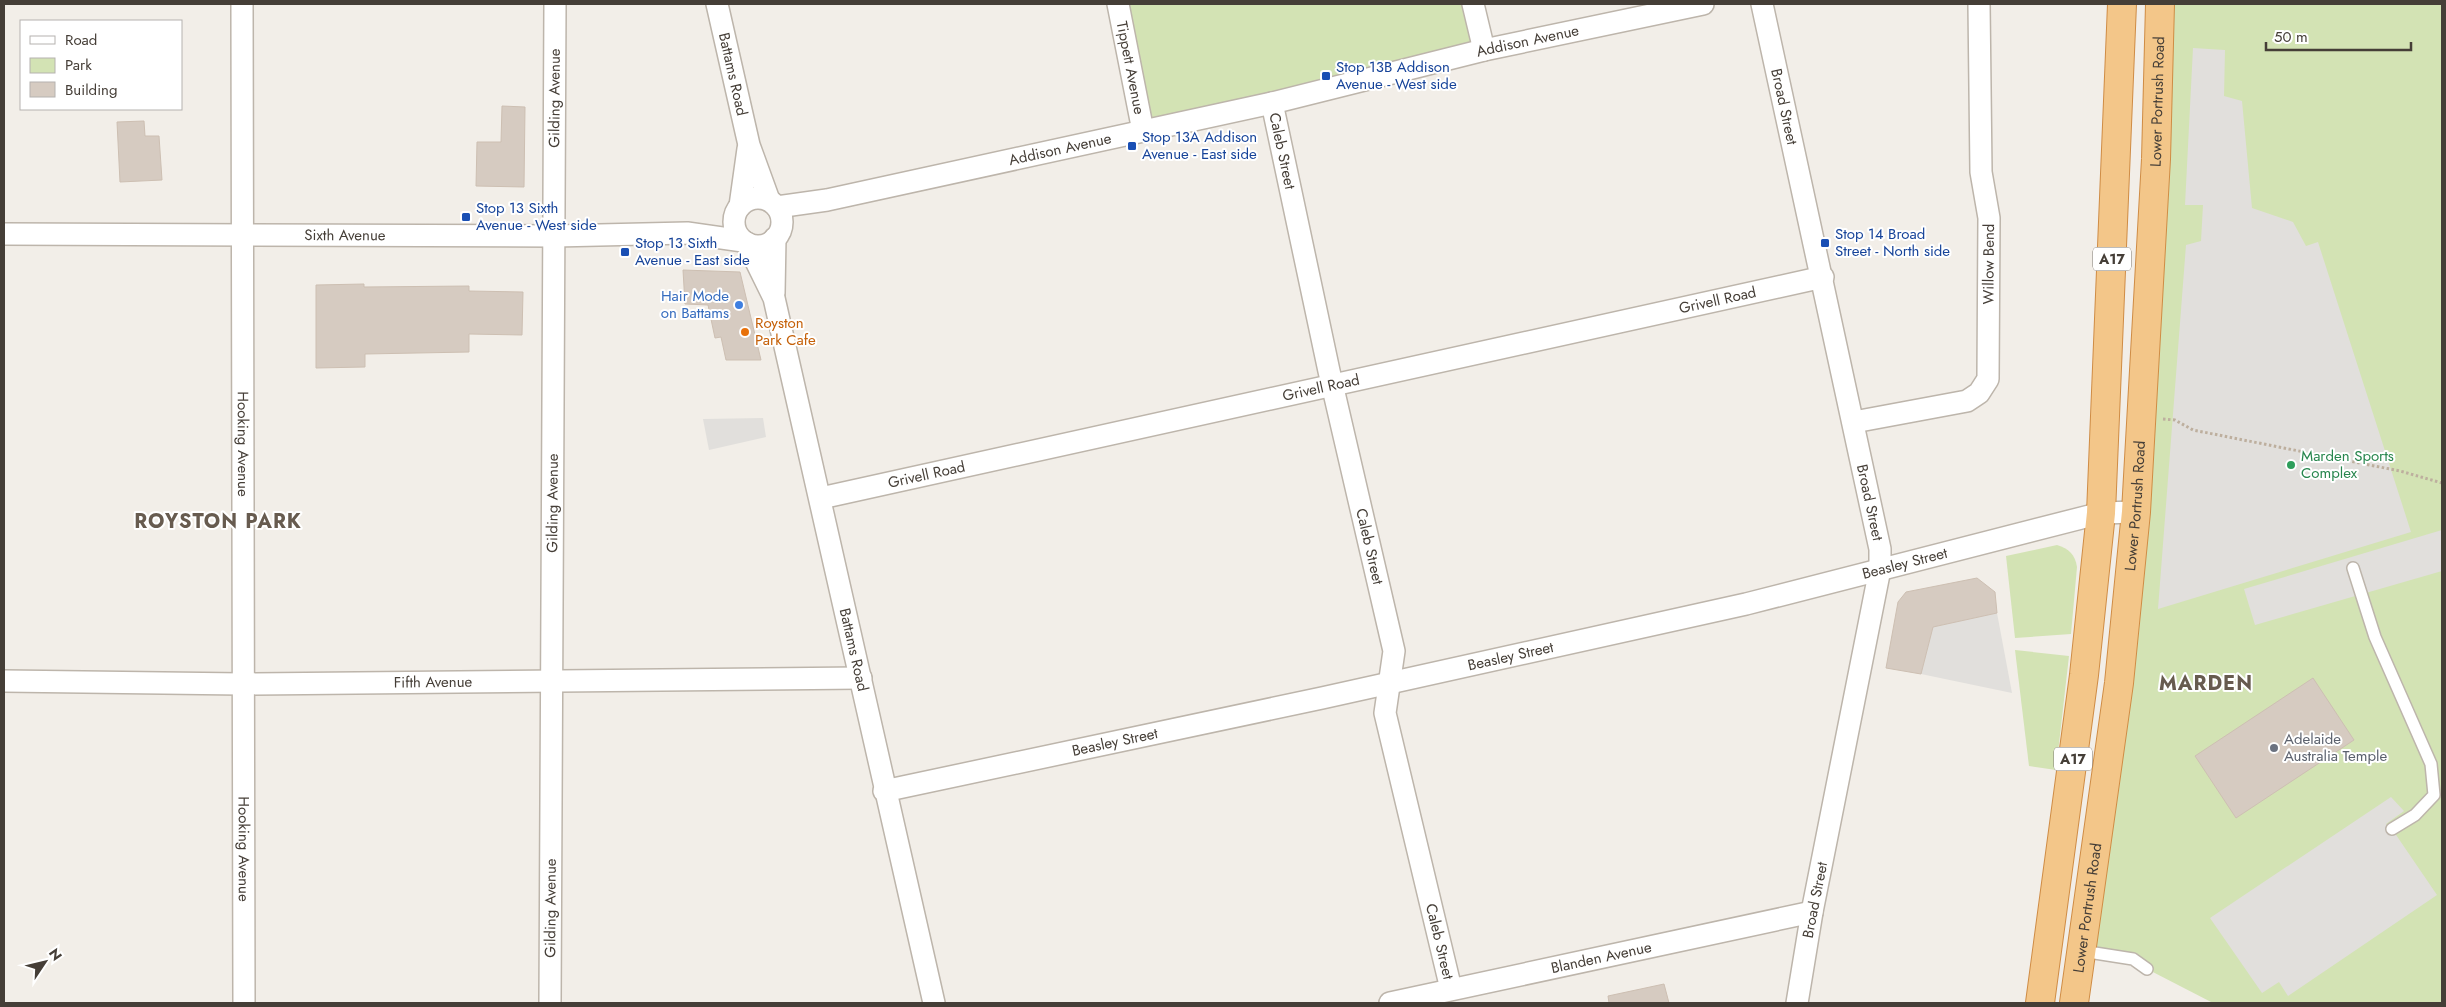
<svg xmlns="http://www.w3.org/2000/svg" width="2446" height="1007" viewBox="0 0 2446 1007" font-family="Jost,sans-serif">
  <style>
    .green { fill: #d3e3b4 }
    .parking { fill: #e1dfdc }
    .building { fill: #d6cbc1; stroke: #cdbfb2 }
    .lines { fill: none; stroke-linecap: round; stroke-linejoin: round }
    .service-casing { stroke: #bdb5ab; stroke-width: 14 }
    .minor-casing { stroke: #bdb5ab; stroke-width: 24 }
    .trunk-casing { stroke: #cf8c45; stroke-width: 30 }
    .path { stroke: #bdaf9e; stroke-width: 3; stroke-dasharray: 2.5 2.5; stroke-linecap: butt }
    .service { stroke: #fff; stroke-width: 11 }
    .minor { stroke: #fff; stroke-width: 21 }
    .trunk { stroke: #f3c689; stroke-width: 28 }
    .transit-dot { fill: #1a4fb4; stroke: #fff; stroke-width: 2 }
    .shop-dot { fill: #3f7fe0; stroke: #fff; stroke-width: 2 }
    .food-dot { fill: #e8710a; stroke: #fff; stroke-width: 2 }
    .leisure-dot { fill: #2e9e5b; stroke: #fff; stroke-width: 2 }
    .worship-dot { fill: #6b7280; stroke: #fff; stroke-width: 2 }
    .labels { text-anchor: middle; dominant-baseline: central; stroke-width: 4; stroke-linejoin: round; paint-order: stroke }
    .shield { fill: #fff; stroke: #7d7873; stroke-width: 1 }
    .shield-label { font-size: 14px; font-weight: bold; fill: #453e37 }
    .street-label { font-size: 15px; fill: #453e37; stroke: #fff }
    .transit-label { font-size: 15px; fill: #164399; stroke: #fff; text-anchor: start }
    .shop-label { font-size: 15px; fill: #366cbe; stroke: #fff; text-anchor: end }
    .food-label { font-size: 15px; fill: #c56008; stroke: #fff; text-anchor: start }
    .leisure-label { font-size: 15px; fill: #27864d; stroke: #fff; text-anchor: start }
    .worship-label { font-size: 15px; fill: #5b616d; stroke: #fff; text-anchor: start }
    .district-label { font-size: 20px; font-weight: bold; letter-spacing: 1px; fill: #675b4f; stroke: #fff }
  </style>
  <rect width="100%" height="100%" fill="#f2eee8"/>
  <g class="green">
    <polygon points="1118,4 1473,4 1484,50 1143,131"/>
    <polygon points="2160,4 2442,4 2442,1003 2213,1003 2147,969 2082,951 2119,683"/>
    <path d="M2057,545C2069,549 2075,554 2077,567L2071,634L2015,638L2006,556Z"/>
    <polygon points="2015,650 2069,656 2056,770 2029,766"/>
  </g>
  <g class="parking">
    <polygon points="2193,48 2225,50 2224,96 2242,101 2252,208 2293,222 2306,246 2318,242 2411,532 2158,609 2186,245 2201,241 2203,205 2185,205"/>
    <polygon points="763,418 766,437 709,450 703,419"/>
    <polygon points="2442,530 2442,571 2255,625 2244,589"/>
    <polygon points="1997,613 2012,693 1921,674 1933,627"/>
    <polygon points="2391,797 2404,811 2386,824 2392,829 2437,895 2288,996 2279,982 2262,993 2210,918"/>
  </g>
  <g class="building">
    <polygon points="502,106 525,107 524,187 476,186 477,142 501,142"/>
    <polygon points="144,121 145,136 159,136 162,180 120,182 117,122"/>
    <polygon points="683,270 740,272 761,360 726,360 721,337 715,338 708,305 685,304"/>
    <polygon points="364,284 364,287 469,286 469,291 523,292 522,335 469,334 469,352 365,354 365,367 316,368 316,285"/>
    <polygon points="1977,578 1995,592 1997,613 1933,627 1921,674 1886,668 1898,602 1906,592"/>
    <polygon points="2313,678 2354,740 2236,818 2195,756"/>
    <polygon points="1664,984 1669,1003 1609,1003 1608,996"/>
  </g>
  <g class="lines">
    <defs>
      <g id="service">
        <polyline points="2353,568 2375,637 2431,764 2434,795 2415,815 2392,829"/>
        <polyline points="2082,951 2133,959 2147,969"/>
      </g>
      <g id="minor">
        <path id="s1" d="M242,4L244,1003"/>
        <path id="s2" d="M717,4L749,145L769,200"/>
        <path id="s3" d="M1118,4L1143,131"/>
        <polyline points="1473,4 1484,50"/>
        <path id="s4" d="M1762,4L1880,549V569L1812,912L1797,1003"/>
        <path id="s5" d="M1272,103L1329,371L1394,651L1385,713L1451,989"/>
        <circle cx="758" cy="222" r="24"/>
        <polyline points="740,206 748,149"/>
        <path id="s6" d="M777,207L827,200L1272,103L1484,50L1703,4"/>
        <path id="s7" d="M4,234L555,236L687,233L743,241"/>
        <path id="s8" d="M747,243L774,298L934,1003"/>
        <polyline points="774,293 775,238"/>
        <path id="s9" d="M1854,422L1967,401L1979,393L1988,379L1989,218L1981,172L1979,4"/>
        <path id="s10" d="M821,498L1823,277"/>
        <path id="s11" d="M4,681L242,684L861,678"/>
        <path id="s12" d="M884,791L1322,698L1746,604L2101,513L2136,512"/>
        <path id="s13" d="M550,1003L555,4"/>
        <path id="s14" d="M1390,1003L1812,912"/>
      </g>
      <g id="trunk">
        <polyline points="2040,1003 2084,675 2101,513 2122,4"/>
        <path id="s15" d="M2074,1003L2119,683L2136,512L2156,159L2160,4"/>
      </g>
    </defs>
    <use href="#service" class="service-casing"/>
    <use href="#minor" class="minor-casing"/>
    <use href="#trunk" class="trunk-casing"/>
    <polyline class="path" points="2163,419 2175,420 2193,430 2400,471 2442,483"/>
    <use href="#service" class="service"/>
    <use href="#minor" class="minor"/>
    <use href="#trunk" class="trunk"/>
  </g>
  <g class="transit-dot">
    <rect x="1321" y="71" width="10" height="10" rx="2.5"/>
    <rect x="1127" y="141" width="10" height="10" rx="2.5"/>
    <rect x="461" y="212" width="10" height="10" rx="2.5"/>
    <rect x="1820" y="238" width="10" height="10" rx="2.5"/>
    <rect x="620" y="247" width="10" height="10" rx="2.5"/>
  </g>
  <circle class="shop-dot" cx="739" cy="305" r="5"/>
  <circle class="food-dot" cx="745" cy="332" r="5"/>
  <circle class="leisure-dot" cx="2291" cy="465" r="5"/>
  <circle class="worship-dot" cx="2274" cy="748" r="5"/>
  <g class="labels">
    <g class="shield">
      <rect x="2093" y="247.5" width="38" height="23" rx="4"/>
      <rect x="2054" y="747.5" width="38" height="23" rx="4"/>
    </g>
    <g class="shield-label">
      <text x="2112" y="259">A17</text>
      <text x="2073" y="759">A17</text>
    </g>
    <g class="street-label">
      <text stroke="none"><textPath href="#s6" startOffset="769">Addison Avenue</textPath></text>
      <text stroke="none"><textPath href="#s3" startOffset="65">Tippett Avenue</textPath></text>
      <text stroke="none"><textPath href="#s2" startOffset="72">Battams Road</textPath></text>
      <text stroke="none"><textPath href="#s13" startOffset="905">Gilding Avenue</textPath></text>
      <text stroke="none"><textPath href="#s15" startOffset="906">Lower Portrush Road</textPath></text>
      <text stroke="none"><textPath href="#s4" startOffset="105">Broad Street</textPath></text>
      <text stroke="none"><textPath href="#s6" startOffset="289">Addison Avenue</textPath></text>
      <text stroke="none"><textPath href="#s5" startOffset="49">Caleb Street</textPath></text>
      <text stroke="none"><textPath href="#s7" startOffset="341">Sixth Avenue</textPath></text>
      <text stroke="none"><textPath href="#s9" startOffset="261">Willow Bend</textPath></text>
      <text stroke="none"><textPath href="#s10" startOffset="918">Grivell Road</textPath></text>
      <text stroke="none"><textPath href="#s10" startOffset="512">Grivell Road</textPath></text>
      <text stroke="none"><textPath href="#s1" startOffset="440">Hooking Avenue</textPath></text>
      <text stroke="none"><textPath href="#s10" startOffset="108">Grivell Road</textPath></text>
      <text stroke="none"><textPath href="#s4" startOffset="510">Broad Street</textPath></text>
      <text stroke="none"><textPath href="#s13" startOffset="500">Gilding Avenue</textPath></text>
      <text stroke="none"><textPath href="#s15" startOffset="501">Lower Portrush Road</textPath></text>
      <text stroke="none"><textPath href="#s5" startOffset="454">Caleb Street</textPath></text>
      <text stroke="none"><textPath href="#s12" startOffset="1046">Beasley Street</textPath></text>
      <text stroke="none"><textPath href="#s8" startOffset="422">Battams Road</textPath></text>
      <text stroke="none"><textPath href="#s12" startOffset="641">Beasley Street</textPath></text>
      <text stroke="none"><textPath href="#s11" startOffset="429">Fifth Avenue</textPath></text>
      <text stroke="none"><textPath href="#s12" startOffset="236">Beasley Street</textPath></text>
      <text stroke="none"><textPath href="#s1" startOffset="845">Hooking Avenue</textPath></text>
      <text transform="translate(1815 900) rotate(-79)">Broad Street</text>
      <text stroke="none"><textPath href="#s15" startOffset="96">Lower Portrush Road</textPath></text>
      <text stroke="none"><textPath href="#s13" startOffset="95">Gilding Avenue</textPath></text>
      <text stroke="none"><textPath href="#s5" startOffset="859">Caleb Street</textPath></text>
      <text stroke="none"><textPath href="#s14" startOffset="216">Blanden Avenue</textPath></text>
    </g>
    <g class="transit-label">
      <text x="1336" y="67">Stop 13B Addison<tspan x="1336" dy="17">Avenue - West side</tspan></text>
      <text x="1142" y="137">Stop 13A Addison<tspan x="1142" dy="17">Avenue - East side</tspan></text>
      <text x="476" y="208">Stop 13 Sixth<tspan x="476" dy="17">Avenue - West side</tspan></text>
      <text x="1835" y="234">Stop 14 Broad<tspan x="1835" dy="17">Street - North side</tspan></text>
      <text x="635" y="243">Stop 13 Sixth<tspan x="635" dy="17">Avenue - East side</tspan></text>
    </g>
    <g class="shop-label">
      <text x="729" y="296">Hair Mode<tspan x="729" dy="17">on Battams</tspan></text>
    </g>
    <g class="food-label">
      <text x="755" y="323">Royston<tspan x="755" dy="17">Park Cafe</tspan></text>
    </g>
    <g class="leisure-label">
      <text x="2301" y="456">Marden Sports<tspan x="2301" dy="17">Complex</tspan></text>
    </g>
    <g class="worship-label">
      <text x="2284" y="739">Adelaide<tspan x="2284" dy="17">Australia Temple</tspan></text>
    </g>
    <g class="district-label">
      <text x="218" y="521">ROYSTON PARK</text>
      <text x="2206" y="683">MARDEN</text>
    </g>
  </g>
  <rect width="2446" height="1007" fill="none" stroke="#453e37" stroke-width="10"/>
  <rect x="20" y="20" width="162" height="90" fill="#ffffff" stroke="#b5b2af"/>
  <rect x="30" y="36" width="25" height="8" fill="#ffffff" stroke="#b5b2af"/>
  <text x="65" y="45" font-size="15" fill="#453e37">Road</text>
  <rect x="30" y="58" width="25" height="15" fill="#d3e3b4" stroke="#b5b2af"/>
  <text x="65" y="70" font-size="15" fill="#453e37">Park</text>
  <rect x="30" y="82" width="25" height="15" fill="#d6cbc1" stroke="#b5b2af"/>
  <text x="65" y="95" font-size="15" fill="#453e37">Building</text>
  <g transform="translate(45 962) rotate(55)" stroke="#ffffff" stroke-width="4" paint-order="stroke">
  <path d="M0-4L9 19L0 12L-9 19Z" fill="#453e37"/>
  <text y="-8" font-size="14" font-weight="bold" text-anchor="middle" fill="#453e37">N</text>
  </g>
  <path d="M2266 42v8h145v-8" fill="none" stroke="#453e37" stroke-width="2.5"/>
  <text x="2274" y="42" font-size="15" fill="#453e37" stroke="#ffffff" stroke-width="4" paint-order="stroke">50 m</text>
</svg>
